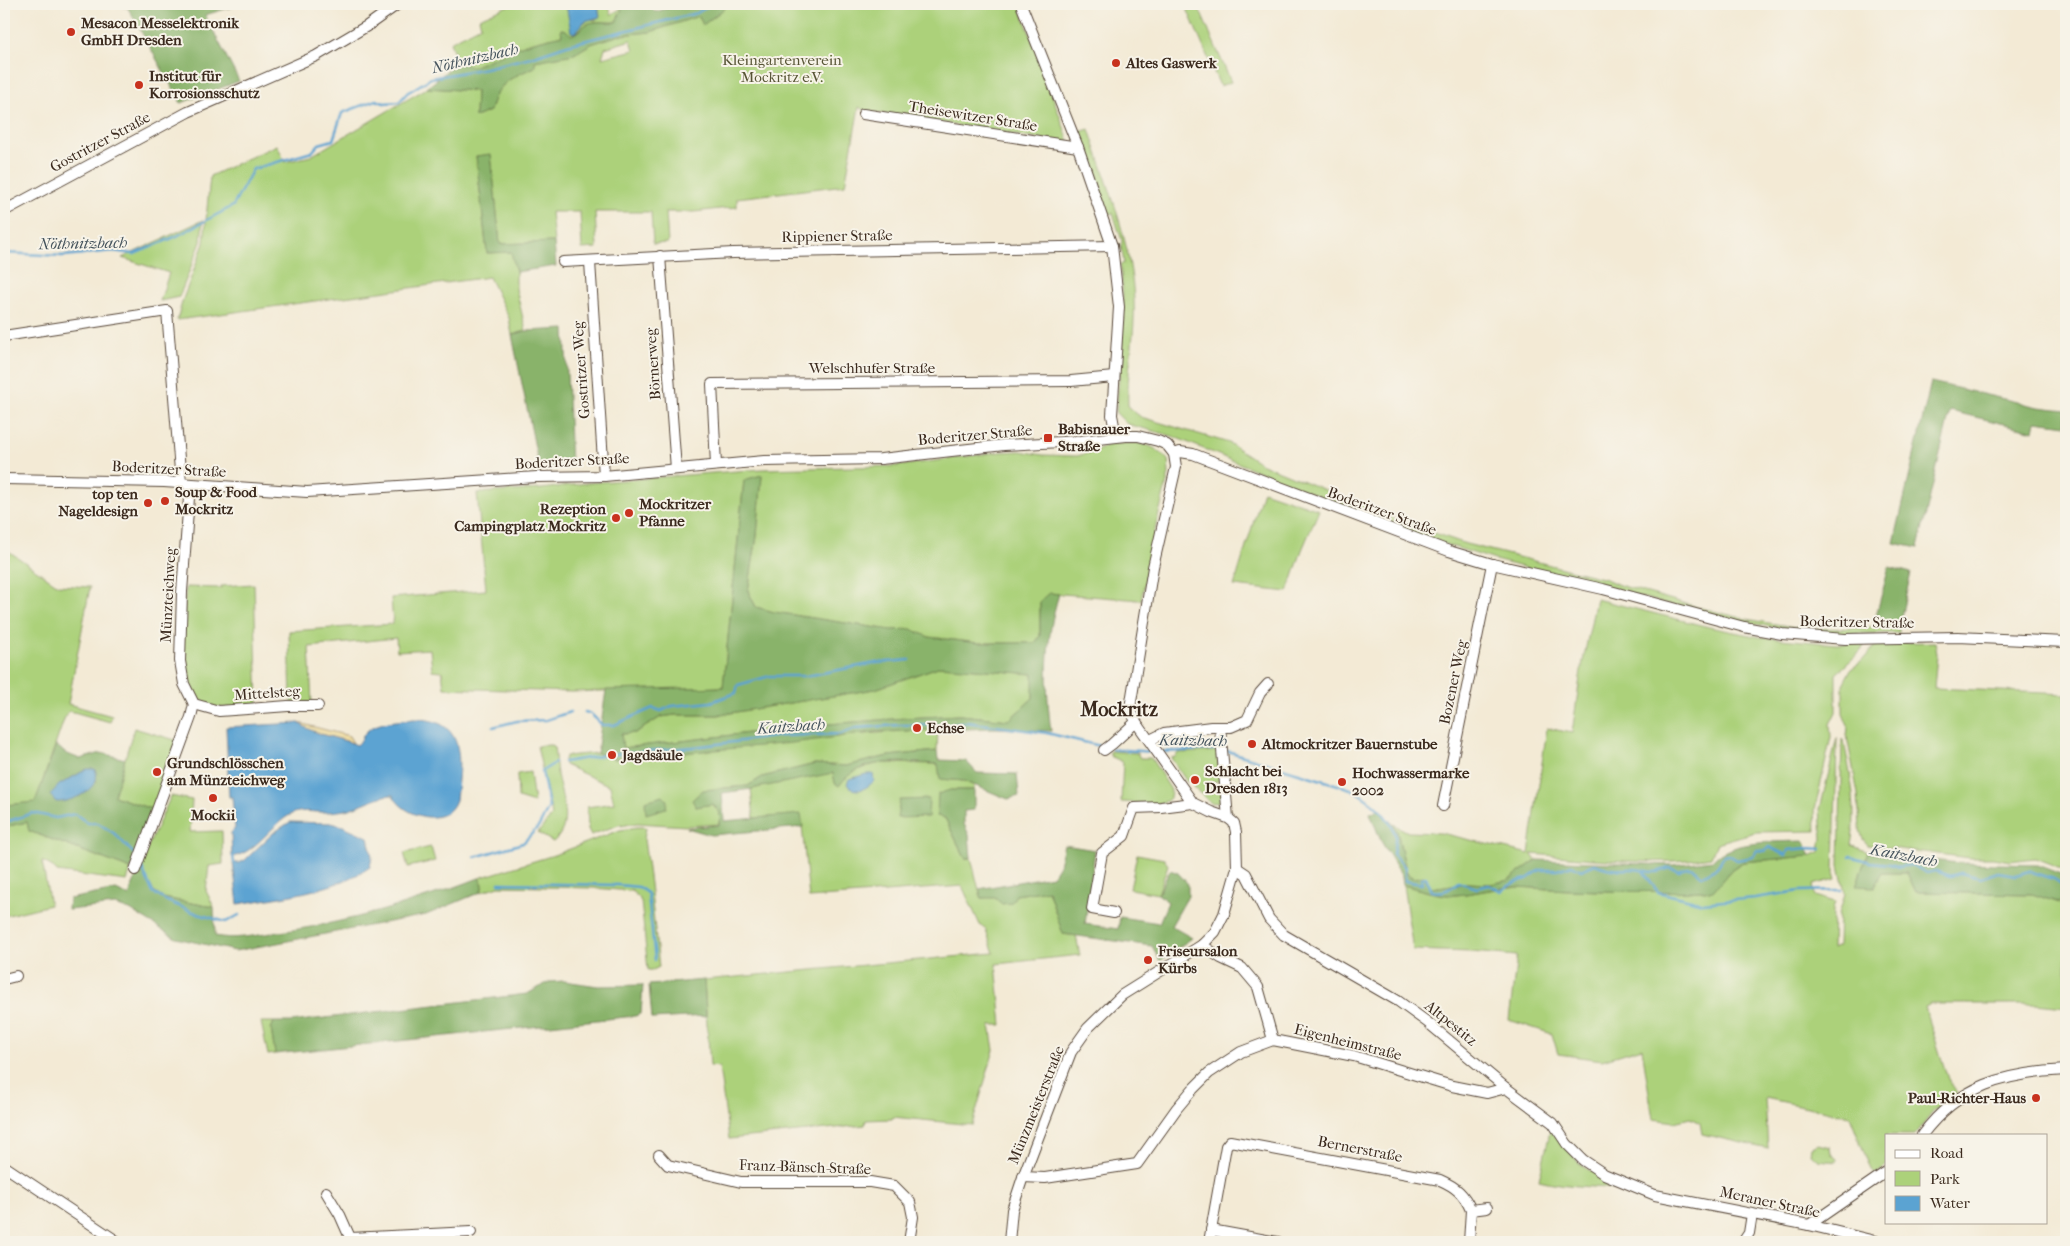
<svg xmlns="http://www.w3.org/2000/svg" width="2070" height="1246" viewBox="0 0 2070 1246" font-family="'IM FELL French Canon',serif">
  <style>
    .green { fill: #acd17a; stroke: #747e4c; fill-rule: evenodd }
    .forest { fill: #89b36a; stroke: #626e44; fill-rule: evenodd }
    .sand { fill: #eeda9e; stroke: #94825e }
    .water { fill: #5ba3d2; stroke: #4b6678 }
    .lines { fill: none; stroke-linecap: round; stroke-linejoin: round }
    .stream { stroke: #5ba3d2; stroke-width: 2.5 }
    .minor-casing { stroke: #574739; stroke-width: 12 }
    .minor { stroke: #fff; stroke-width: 10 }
    .poi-dot { fill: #c8321e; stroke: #f7f3e8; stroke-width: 2 }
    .labels { text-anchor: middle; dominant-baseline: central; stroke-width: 4; stroke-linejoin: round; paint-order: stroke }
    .poi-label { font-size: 15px; font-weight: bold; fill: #3b2a1e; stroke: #f7f3e8; text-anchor: start }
    .park-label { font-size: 15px; fill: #575435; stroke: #f7f3e8 }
    .street-label { font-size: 15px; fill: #3b2a1e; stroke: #f7f3e8 }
    .water-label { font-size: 16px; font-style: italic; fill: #46545d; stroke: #f7f3e8 }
    .district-label { font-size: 20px; font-weight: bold; fill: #3b2a1e; stroke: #f7f3e8 }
  </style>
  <rect width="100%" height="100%" fill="#f7f3e8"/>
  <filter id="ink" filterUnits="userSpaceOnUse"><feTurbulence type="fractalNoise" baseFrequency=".02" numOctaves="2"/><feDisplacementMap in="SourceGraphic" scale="10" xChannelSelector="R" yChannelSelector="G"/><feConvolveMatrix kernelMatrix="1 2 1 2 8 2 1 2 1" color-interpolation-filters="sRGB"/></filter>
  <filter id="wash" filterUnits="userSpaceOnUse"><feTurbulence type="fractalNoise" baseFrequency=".0096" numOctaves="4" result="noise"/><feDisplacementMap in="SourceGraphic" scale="20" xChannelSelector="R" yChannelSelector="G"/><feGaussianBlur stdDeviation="1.12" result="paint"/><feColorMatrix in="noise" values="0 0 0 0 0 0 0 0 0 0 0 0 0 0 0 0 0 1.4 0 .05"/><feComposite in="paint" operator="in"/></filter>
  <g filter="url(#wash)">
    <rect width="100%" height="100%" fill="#f3ead5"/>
    <g class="green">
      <path d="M512,4H566L565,8L581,25L589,19L596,20L599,6L598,4H609L611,15L620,9L622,4H627L622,9L616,22C608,23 595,20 587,24C581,27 578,33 570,35L566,30L561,29L562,35L526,44L472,67L457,62L450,42L481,26L479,18Z"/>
      <path d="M730,4H1019L1070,144L865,111L859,107L845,185L737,198V207L694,212H666L668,243L653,244L651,212H595L597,248L582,249L580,212H551L554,242L500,244L491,155L476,156L487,253L512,252L516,272V289L526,331L512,335L509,318L489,277L177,320L183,299L204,243L210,176L277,145L285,162L311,156L427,88L476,91L475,117L490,111C496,84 511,77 535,67L534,61L574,54L591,44L620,35L650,32L699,16L703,25ZM631,40L634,50L602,58L605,48Z"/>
      <polygon points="1185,4 1197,4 1231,82 1220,86"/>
      <path d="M1089,129C1107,184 1131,242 1134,300C1136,336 1126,371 1128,407L1141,417L1229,443L1260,463L1397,520L1466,544L1606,579L1619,585C1675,600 1731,619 1789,626C1826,631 1863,628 1899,625V633L1827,634L1789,630L1727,619L1495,560L1410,533L1172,436L1127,424L1116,413C1120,364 1127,313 1120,264L1124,263L1121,245L1122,241L1113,213L1108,214L1080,132Z"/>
      <polygon points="203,220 201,242 179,297 160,301 169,273 122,258"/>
      <path d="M1136,443C1151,445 1158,449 1168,460L1169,474L1156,525L1141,600L1049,593L1040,601V636L1035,643H978L929,637L911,629L891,630L774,612L756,607L748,591L757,536L762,475L744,480L723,687L572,692L444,688L442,671L432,670L430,649L397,651L396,638L309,647L312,703L291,702L289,631L393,624L391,598L486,590L477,493L542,489L587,483L762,469L898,466L999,452L1020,451L1043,455L1077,456L1092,452L1110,444Z"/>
      <polygon points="1263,491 1319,510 1302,550 1288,592 1234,586"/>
      <polygon points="4,548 58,585 90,587 68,704 112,716 110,722 70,711 66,714 35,803 4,805"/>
      <path d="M254,584L258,704C245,705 229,709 216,707C173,700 183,618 186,587L221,588V586Z"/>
      <path d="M1596,599L1709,627L1759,637L1836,644L1865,643L1861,651L1836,674V712L1830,724L1831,737L1815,809L1816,831L1755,832L1717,843L1711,857C1652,867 1590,858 1531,854L1536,860L1509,880L1491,884L1467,883L1431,888L1407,874L1397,831L1393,824L1408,832L1441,833L1529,854L1547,728L1572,733L1581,671Z"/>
      <polygon points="1935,642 1937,654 1934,688 2066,694 2066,870 2035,858 2010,861 1993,858 1970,858 1868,845 1863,839 1860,830 1858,794 1847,737 1848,726 1843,714 1843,684 1851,669 1861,662 1878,643"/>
      <polygon points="941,666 1034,674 1033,698 1009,720 960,715 906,718 816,725 623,748 620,734 635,733 661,717 675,715 718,715 875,689"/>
      <polygon points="134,728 179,741 154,810 114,796"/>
      <path d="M938,729L937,751L888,756L846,766L815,764L762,777L748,786L723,788L696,807L712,804L720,813L719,824L687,826L637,823L621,826V824L591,835L588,829L587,807L614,803L610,786L565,765L564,759L566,756L597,753L614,759L626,758C730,749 834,734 938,729Z"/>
      <polygon points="1197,733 1202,736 1203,745 1178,746 1178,736"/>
      <path d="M1837,738L1834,872L1836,879L1813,885L1815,896L1835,902L1833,908L1832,949L1838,946L1839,915L1845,893L1839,865L1842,739L1844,742C1851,777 1858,809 1851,845L1868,852L1856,886L1882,873H1907L1916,892L2032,894L2066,905V1007L2036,1004H1931L1925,1007L1948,1079L1957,1092L1933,1112L1915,1135H1886V1166L1875,1174L1871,1170L1850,1116L1765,1098L1768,1149L1702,1134L1700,1123L1690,1118L1674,1122L1653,1119L1642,1048L1602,1060L1558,1054L1552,1034L1509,1020L1517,956L1471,952L1413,950L1403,885C1419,889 1438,896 1455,895C1475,894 1501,886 1519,887C1584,892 1648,892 1712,891L1732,869L1743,862L1810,856L1820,852L1822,838L1820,809Z"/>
      <path d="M550,745L554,746C555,756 556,765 557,774C561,796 574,826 553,842L538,833L552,815L537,746Z"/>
      <path d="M1110,751L1137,753L1140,758H1151L1171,790C1171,791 1170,797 1170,798C1163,808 1132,802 1121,802L1123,762L1110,756Z"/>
      <polygon points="1217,751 1221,782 1214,781 1213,786 1221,787 1223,802 1211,803 1193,787 1198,779 1195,777 1187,782 1171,758 1175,757 1178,753"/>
      <polygon points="878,763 938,764 941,779 964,781 974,786 974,790 950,790 937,816 945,818 965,858 971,858 981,898 1016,895 1048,890 1063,934 1076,936 1080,955 996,964 1002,1025 990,1025 994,1050 972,1125 893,1117 892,1119 866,1120 865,1125 729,1139 719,1067 710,1066 704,980 994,953 985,928 980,925 962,886 809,898 801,815 754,818 751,789 834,772 835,783 839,785 851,772"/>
      <polygon points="530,772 534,803 518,798 517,774"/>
      <polygon points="171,796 192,800 190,832 222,831 223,864 209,866 206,891 214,907 163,898 154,892 142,870 141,862"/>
      <polygon points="27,822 29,831 131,869 127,881 57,872 53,867 42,861 50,905 4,916 4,827"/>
      <polygon points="637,827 646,827 644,839 650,884 659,967 653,970 648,970 641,901 632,891 594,888 499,886 481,892 483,884 479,878 554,855 620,830"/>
      <polygon points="431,847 435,861 408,867 404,853"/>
      <polygon points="1137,854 1164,859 1168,865 1158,894 1130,889"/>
      <polygon points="261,1022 274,1022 271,1029 275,1054 268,1055"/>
      <path d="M1551,1127L1579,1163L1589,1170L1635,1191C1603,1186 1570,1188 1539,1180Z"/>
      <polygon points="1818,1144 1830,1147 1831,1154 1837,1159 1837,1162 1818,1160 1810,1154 1811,1147"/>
    </g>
    <g class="forest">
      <polygon points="114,4 242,4 205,15 239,81 181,103 128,8"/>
      <path d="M627,4H647L655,12L682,4H730L703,25L699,16L650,32L620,35L591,44L574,54L535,61V67C511,77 496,84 490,111L475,117L476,91L427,88L457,62L472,67L526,44L562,35L561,29L566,30L571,35C579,33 581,27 587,24C595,20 608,23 616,22L622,9Z"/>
      <polygon points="491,154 500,244 554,242 556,266 516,272 511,252 487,253 476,156"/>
      <polygon points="565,329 571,465 539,467 512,335 526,331"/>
      <polygon points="1931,382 2038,407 2066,410 2066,425 2036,421 2034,431 1950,411 1918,548 1894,543"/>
      <path d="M762,475L757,536L748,591L756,607L774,612L891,630L911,629L929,637L978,643H1035L1040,636V601L1049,593L1059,594C1045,638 1045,686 1051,731L996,728L876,732L792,743L626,758L614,759L597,753L606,690L723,687L744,480ZM941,666L1033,674V698L1009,720L960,715L906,718L816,725L623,748L621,734L635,733L661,717L675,715H718L875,689Z"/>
      <polygon points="1889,567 1911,573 1899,625 1873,627"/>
      <path d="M56,745L65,753L80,759L101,753L125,759L114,796L154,810L131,869L29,831L27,822L4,827V805L35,802ZM87,769L97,781L79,797L59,785Z"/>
      <path d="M937,751L938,760L966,761L977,773L1017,774L1019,796L1008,799L964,781L940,779L938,764C905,763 860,755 839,786L835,783L833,773L751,789L722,793L724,821L801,814L803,827L711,835L687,828L719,825L720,813L713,804L696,807L692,800L703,790L748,786L762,777L815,764L846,766L888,756Z"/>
      <polygon points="950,790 974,790 974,810 964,811 964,824 969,835 971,858 965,858 945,818 937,816 938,794"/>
      <polygon points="663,796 667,800 666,808 646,814 645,801"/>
      <polygon points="929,799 928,817 897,818 900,800"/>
      <path d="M1379,810L1393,824L1397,831L1407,874L1413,878L1424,876L1431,888L1467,883L1491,884L1509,880L1536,860L1673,865L1713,860C1731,840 1778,842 1804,841L1811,856L1743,862L1732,869L1713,891C1648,892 1584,892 1519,887C1501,886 1475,894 1455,895C1438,896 1419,889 1403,885L1402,876L1381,841L1370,813Z"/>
      <polygon points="1064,845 1095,850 1085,924 1118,929 1120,917 1159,923 1168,902 1158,894 1170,870 1178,873 1188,884 1188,896 1171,926 1192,938 1160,961 1152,946 1063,934 1048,890 1016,895 1011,903 1002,904 995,898 981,898 979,889 1052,876 1059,865"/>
      <polygon points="1868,852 1957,863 2037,865 2066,876 2066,905 2032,894 1916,892 1907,873 1882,873 1874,887 1856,886"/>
      <path d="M142,870L154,892L163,898L214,907L215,936C234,940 252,936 272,933C343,924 412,904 479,878L483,884L481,892L426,915L235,951L176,938L130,910L115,905L68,910L69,899L116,890L129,896L138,871Z"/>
      <polygon points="704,980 706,1016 652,1019 649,985"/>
      <polygon points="564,981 598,986 643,985 641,1014 635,1016 275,1054 271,1029 274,1022 291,1022 527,994 549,982"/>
    </g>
    <polygon class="sand" points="299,723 349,736 353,743 308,730"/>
    <g class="water">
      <polygon points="566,4 598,4 600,17 585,21 575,33 571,32"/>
      <path d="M413,719C468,718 460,761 456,800C446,829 403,817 393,795C381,794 359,807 345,810C339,811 332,812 326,812C312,813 301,808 288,816C269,828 255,853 232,857L231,833L235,828L232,797H229L226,727L299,723C316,736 338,737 357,745C362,741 362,736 366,732C376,721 400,721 413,719Z"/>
      <path d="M87,769H95C104,788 71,803 56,802L50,795L59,785Z"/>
      <path d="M866,774H873L874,781C867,788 859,793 850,788L847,784L849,779Z"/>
      <path d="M290,822L331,823L343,826L368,837L372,857L370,867C336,891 279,897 238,904L233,863H239L245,860L273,833Z"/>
    </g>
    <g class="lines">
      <g class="stream">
        <polyline points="4,253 63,256 113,251 134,254 177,236 233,206 253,169 312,152 319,144 333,140 342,113 376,100 384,103 399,102 407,93 431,78 486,68 531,57 567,45 697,13 712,4"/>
        <polyline points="585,712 591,714 602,725 614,725 653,708 661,711 672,706 711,702 736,693 738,685 770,676 806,676 876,663 910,660"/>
        <polyline points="493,727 517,721 546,720 570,712"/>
        <polyline points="1112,749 1154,752"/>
        <path d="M1224,750L1351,789C1369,799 1388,813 1395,834C1396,840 1394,848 1393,854L1405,867V881L1422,884L1421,878L1426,877L1432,891C1444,893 1449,890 1458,882L1477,888L1489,885L1501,891L1515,882L1527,879L1540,870H1557L1572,865L1581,870L1595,864C1610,870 1615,870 1630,869C1648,868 1648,877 1669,868L1679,871C1690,866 1694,867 1702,876C1713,871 1719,868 1723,856L1729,855L1737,860L1753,857L1757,850L1765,851L1769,847L1786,855L1788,850L1808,848L1821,849"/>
        <polyline points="1162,752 1219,749"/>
        <polyline points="564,762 606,755 693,747 782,736 840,734 856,728 899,725 950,725 966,722 1047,733 1104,747"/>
        <polyline points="4,820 6,822 33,813 56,818 75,814 88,823 98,823 115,834 136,856"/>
        <polyline points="233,856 234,863"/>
        <polyline points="1850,856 1870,862 1890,864 1899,867 1911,865 1927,873 1936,871 1950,876 1961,873 1980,878 1998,872 2016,875 2029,871 2054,879 2066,887"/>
        <polyline points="475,857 523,843 539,826 549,807 542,771 555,763"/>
        <polyline points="140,863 153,893 167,901 198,914 226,922 239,915"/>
        <polyline points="1644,872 1658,892 1703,903 1755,898 1800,891 1841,890"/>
        <polyline points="499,883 618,885 639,887 648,894 655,960"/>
      </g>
    </g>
  </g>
  <g filter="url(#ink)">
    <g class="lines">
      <defs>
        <g id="minor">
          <polyline points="1021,4 1078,147 1112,246 1119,307 1112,415 1116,436"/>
          <polyline points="863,114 1078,147"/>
          <polyline points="4,211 188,112 316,56 367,26 398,4"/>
          <polyline points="660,256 676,469"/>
          <polyline points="563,262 733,253 1112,246"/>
          <polyline points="590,262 604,476"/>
          <polyline points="4,336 167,311 181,483"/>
          <polyline points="1174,454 1180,452 1193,454 1449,551 1492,564 1603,589 1744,627 1782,634 1845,639 1958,637 2066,642"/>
          <polyline points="716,465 712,384 1071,381 1114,377"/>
          <polyline points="4,479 164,482 307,492 537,477 604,476 764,461 881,459 1004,445 1080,441 1126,436 1138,436 1158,441 1167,445 1174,454 1176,467 1153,567 1130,708 1136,722 1193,803 1211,812 1228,818 1234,823 1236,832 1237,868 1234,879 1224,914 1215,932 1202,945 1122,995 1088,1028 1071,1052 1023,1177 1012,1210 1009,1242"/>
          <polyline points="190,484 182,592 180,661 184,684 194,704 219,711 288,706 318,706"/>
          <polyline points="1220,727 1228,818"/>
          <polyline points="1150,740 1164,733 1211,727 1231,727 1247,720 1260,693 1268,684"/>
          <polyline points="1104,750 1112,744 1136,722"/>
          <polyline points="1443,806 1492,564"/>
          <polyline points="1237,868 1246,874 1269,919 1284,935 1398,1001 1427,1022 1506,1088 1553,1123 1567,1144 1583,1160 1604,1174 1655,1195 1809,1225 1879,1242"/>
          <polyline points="135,870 191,717 194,704"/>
          <polyline points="1114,913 1092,909 1102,853 1124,836 1134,808 1161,807 1193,803"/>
          <polyline points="1202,945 1221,958 1242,968 1258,987 1273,1040"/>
          <polyline points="4,979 16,976"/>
          <path d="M1922,1135C1959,1085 2006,1073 2066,1070"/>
          <polyline points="659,1155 668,1165 741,1182 870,1182 894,1186 910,1202 913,1217 909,1242"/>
          <polyline points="4,1166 118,1242"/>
          <polyline points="1023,1177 1045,1178 1137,1164 1177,1108 1193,1089 1209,1073 1241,1052 1273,1040 1354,1056 1452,1086 1487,1093 1506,1088"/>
          <polyline points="326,1192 340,1215 352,1242"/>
          <polyline points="1471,1210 1487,1208"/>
          <polyline points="1809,1225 1886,1172"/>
          <polyline points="1211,1230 1278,1242"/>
          <polyline points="350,1238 471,1232"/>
          <path d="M1209,1242L1226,1146L1230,1141L1440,1180C1456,1187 1464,1194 1471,1210"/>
          <polyline points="1469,1242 1471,1210"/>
          <polyline points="1743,1242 1749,1233 1752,1214"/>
        </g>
      </defs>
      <use href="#minor" class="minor-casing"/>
      <use href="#minor" class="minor"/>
    </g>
  </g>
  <g class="poi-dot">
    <circle cx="71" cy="32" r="5"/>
    <circle cx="1116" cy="63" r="5"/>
    <circle cx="139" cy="85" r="5"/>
    <rect x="1043" y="433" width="10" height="10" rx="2.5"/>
    <circle cx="165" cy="501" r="5"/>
    <circle cx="148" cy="503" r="5"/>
    <circle cx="629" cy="513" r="5"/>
    <circle cx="616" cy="518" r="5"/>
    <circle cx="917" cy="728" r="5"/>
    <circle cx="1252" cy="744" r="5"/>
    <circle cx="612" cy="755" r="5"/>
    <circle cx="157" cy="772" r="5"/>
    <circle cx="1195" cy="780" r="5"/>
    <circle cx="1342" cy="782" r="5"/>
    <circle cx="213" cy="798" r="5"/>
    <circle cx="1148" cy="960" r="5"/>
    <circle cx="2036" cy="1098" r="5"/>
  </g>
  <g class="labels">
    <g class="poi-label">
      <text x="81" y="23">Mesacon Messelektronik<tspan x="81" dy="17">GmbH Dresden</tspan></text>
      <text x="1126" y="63">Altes Gaswerk</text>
      <text x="149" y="76">Institut für<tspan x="149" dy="17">Korrosionsschutz</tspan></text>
      <text x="1058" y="429">Babisnauer<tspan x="1058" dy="17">Straße</tspan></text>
      <text x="175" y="492">Soup &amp; Food<tspan x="175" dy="17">Mockritz</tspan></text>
      <text x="138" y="494" text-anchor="end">top ten<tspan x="138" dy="17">Nageldesign</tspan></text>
      <text x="639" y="504">Mockritzer<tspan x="639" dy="17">Pfanne</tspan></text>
      <text x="606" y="509" text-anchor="end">Rezeption<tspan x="606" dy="17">Campingplatz Mockritz</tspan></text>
      <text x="927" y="728">Echse</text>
      <text x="1262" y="744">Altmockritzer Bauernstube</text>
      <text x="622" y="755">Jagdsäule</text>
      <text x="167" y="763">Grundschlösschen<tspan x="167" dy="17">am Münzteichweg</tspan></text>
      <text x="1205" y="771">Schlacht bei<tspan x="1205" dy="17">Dresden 1813</tspan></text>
      <text x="1352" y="773">Hochwassermarke<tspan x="1352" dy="17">2002</tspan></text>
      <text x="213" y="815" text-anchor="middle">Mockii</text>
      <text x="1158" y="951">Friseursalon<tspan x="1158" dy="17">Kürbs</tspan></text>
      <text x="2026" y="1098" text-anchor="end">Paul-Richter-Haus</text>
    </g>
    <g class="park-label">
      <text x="782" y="60">Kleingartenverein<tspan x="782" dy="17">Mockritz e.V.</tspan></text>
    </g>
    <g class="street-label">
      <text transform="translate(973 116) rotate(9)">Theisewitzer Straße</text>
      <text transform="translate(100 142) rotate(-28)">Gostritzer Straße</text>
      <text transform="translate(837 236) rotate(-1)">Rippiener Straße</text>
      <text transform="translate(653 364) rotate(-94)">Börnerweg</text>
      <text x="872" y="368">Welschhufer Straße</text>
      <text transform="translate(581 370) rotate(-94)">Gostritzer Weg</text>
      <text transform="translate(975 435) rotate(-5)">Boderitzer Straße</text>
      <text transform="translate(572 461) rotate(-3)">Boderitzer Straße</text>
      <text transform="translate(169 469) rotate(3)">Boderitzer Straße</text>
      <text transform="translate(1382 511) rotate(20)">Boderitzer Straße</text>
      <text transform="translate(168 595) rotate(-87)">Münzteichweg</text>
      <text transform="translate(1857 622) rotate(1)">Boderitzer Straße</text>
      <text transform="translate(1453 682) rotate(-78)">Bozener Weg</text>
      <text transform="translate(267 693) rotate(-4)">Mittelsteg</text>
      <text transform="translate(1451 1023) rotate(39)">Altpestitz</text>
      <text transform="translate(1348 1042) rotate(14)">Eigenheimstraße</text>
      <text transform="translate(1036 1105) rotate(-68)">Münzmeisterstraße</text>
      <text transform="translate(1360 1149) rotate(11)">Bernerstraße</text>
      <text transform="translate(805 1167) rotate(2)">Franz-Bänsch-Straße</text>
      <text transform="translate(1770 1202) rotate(12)">Meraner Straße</text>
    </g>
    <g class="water-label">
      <text transform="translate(475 58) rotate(-13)">Nöthnitzbach</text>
      <text transform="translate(83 243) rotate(-1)">Nöthnitzbach</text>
      <text transform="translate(791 726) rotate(-4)">Kaitzbach</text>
      <text transform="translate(1193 740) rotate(1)">Kaitzbach</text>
      <text transform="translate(1904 855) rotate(11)">Kaitzbach</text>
    </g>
    <g class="district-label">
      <text x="1119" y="709">Mockritz</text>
    </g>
  </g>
  <rect width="2070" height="1246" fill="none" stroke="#f7f3e8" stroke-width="20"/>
  <rect x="1885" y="1134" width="162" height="90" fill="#f7f3e8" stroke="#aca397"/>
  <rect x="1895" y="1150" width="25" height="8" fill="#ffffff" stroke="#aca397"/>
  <text x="1930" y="1158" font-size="15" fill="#3b2a1e">Road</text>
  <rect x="1895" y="1171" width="25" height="15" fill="#acd17a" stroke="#aca397"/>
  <text x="1930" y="1184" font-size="15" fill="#3b2a1e">Park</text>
  <rect x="1895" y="1196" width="25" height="15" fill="#5ba3d2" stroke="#aca397"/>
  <text x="1930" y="1208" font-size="15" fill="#3b2a1e">Water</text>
</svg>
